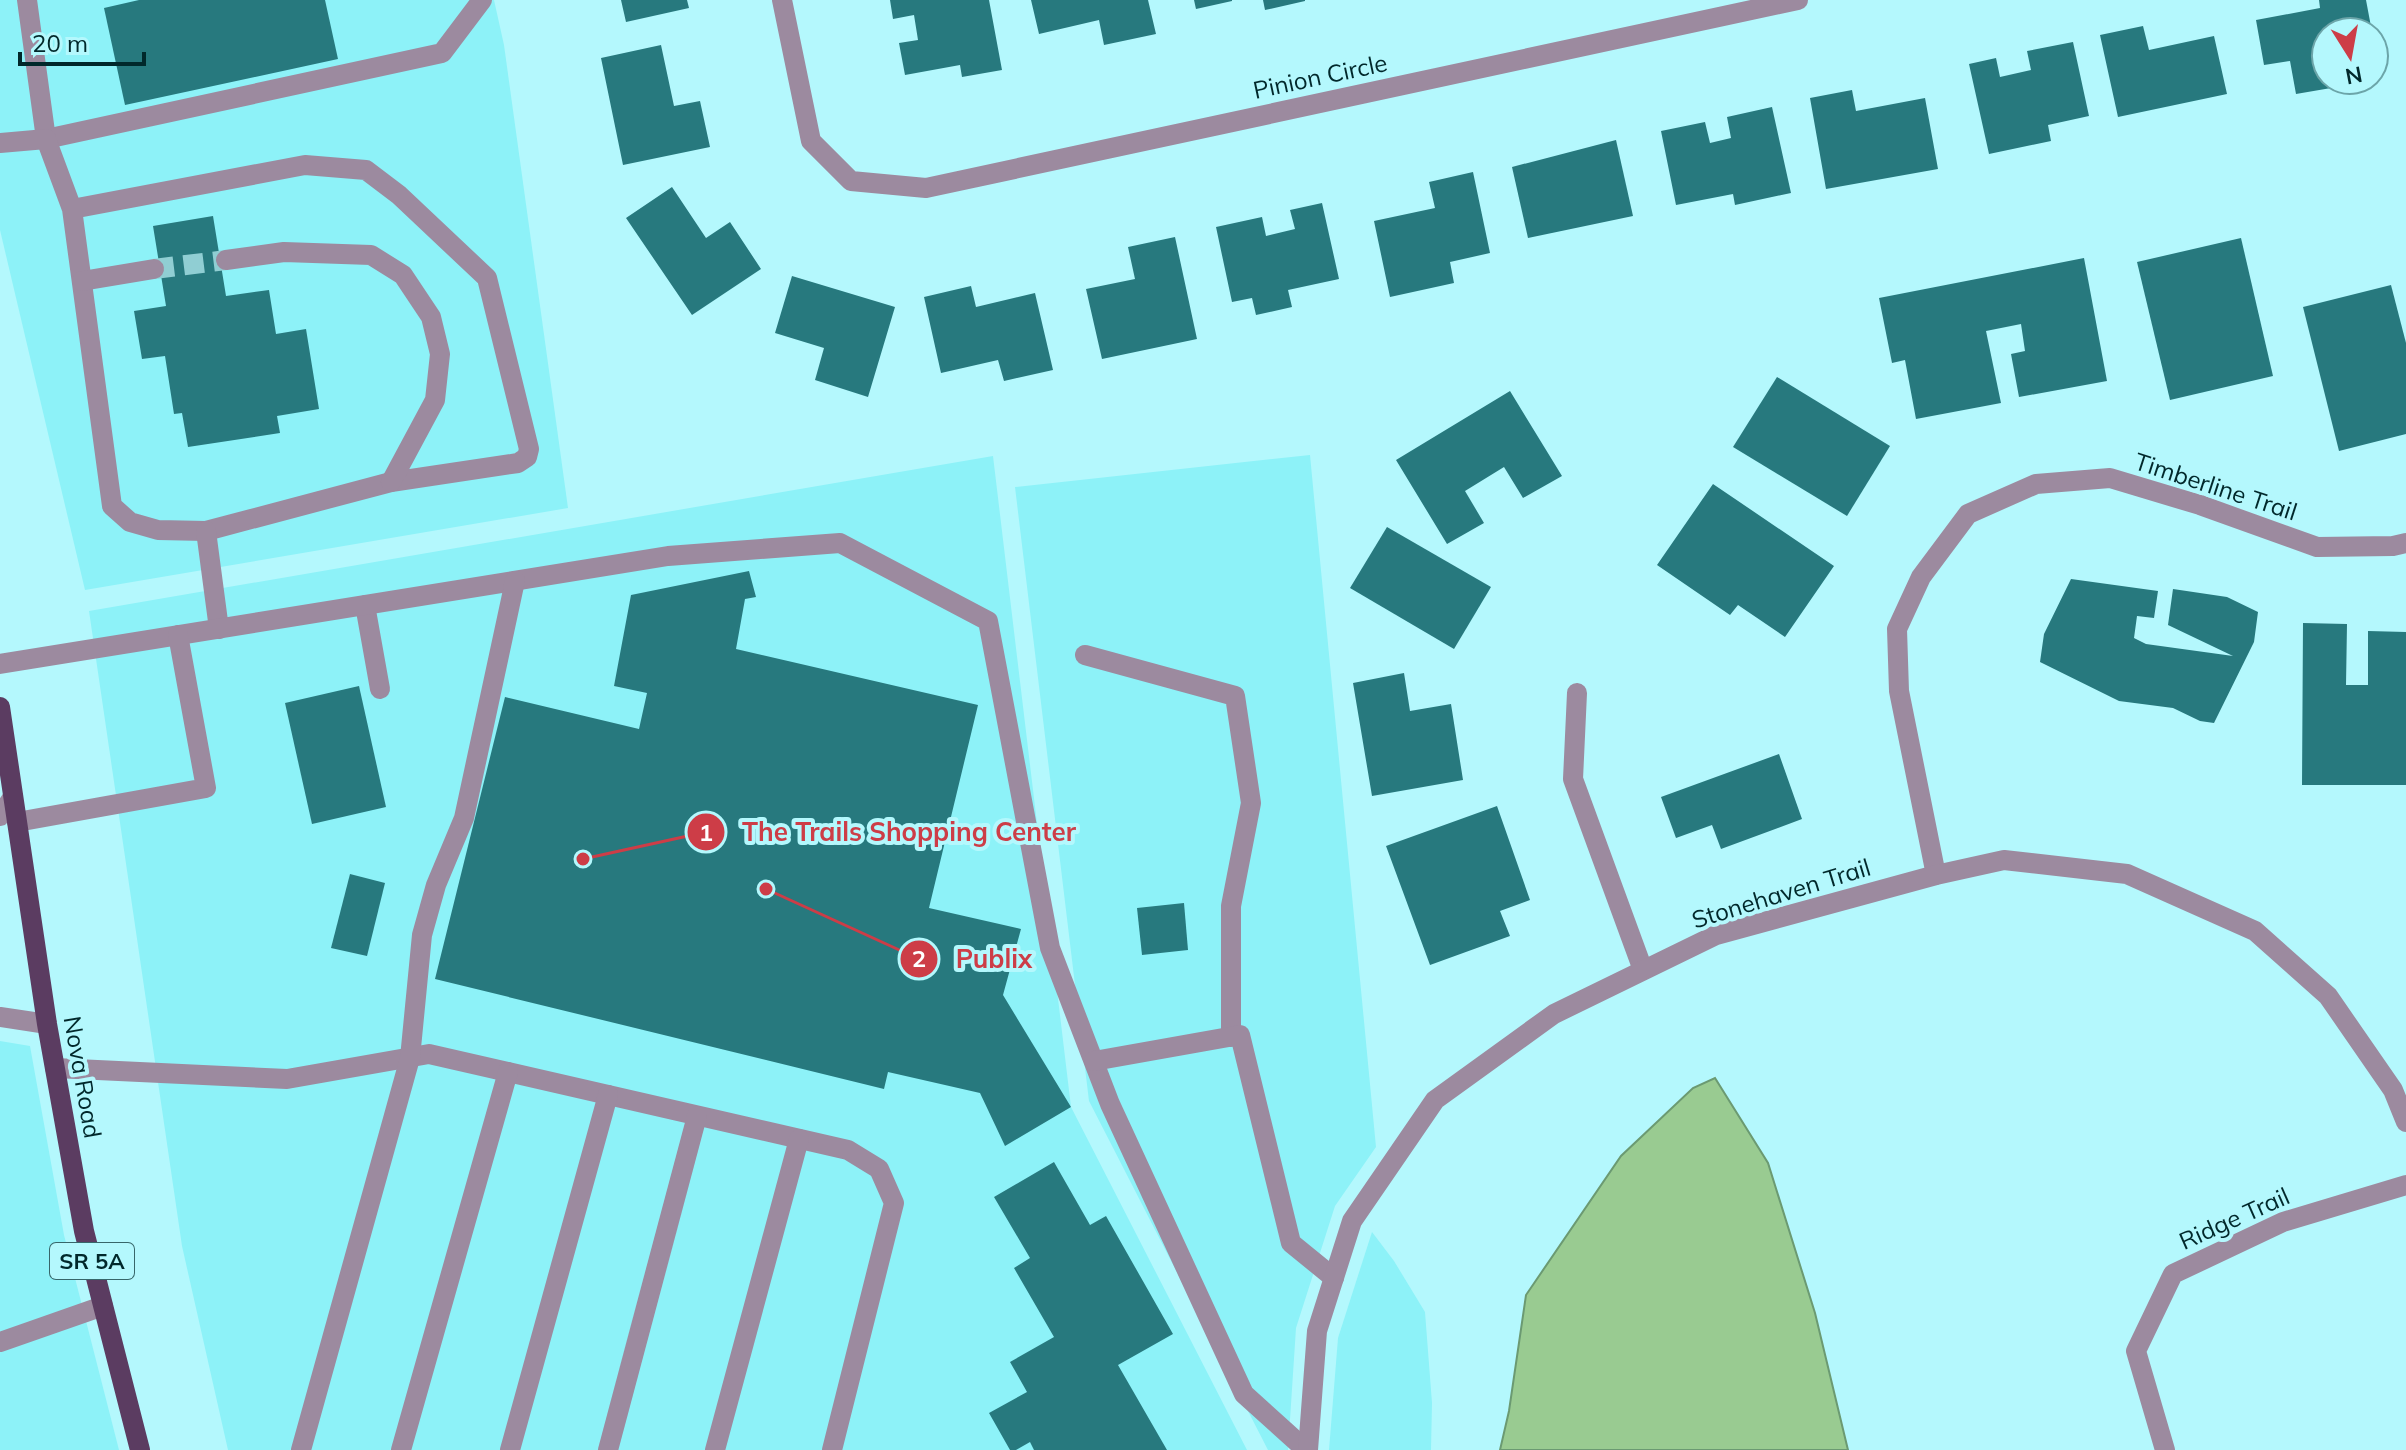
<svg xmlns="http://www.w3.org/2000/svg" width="2406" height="1450" viewBox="0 0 2406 1450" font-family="Mulish,sans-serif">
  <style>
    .built { fill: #8df2f8 }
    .water { fill: #99cb91; stroke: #6b9a72; stroke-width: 2 }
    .building { fill: #27797e }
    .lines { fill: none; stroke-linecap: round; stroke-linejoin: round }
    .minor-tunnel { stroke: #90ced3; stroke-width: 20; stroke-dasharray: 20 10; stroke-linecap: butt }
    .minor { stroke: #9c8a9f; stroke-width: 20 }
    .major { stroke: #5b3c61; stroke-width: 20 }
    .labels { text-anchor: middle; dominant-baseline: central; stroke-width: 8; stroke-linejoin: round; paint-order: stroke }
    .shield { fill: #b4f8fd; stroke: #37666a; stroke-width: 2 }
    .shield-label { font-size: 22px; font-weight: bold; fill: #01282b }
    .street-label { font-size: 24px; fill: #01282b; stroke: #b4f8fd }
    .leader { fill: none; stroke: #cd3d47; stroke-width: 3 }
    .callout-dot { fill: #cd3d47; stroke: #b4f8fd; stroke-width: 3 }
    .mark-label { font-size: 24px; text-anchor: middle; font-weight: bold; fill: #fff }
    .callout-label { font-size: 26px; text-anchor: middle; font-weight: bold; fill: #cd3d47; stroke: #b4f8fd; stroke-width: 8; stroke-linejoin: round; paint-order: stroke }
  </style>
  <rect width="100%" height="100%" fill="#b4f8fd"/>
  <g class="built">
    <polygon points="0,0 494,0 504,45 568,508 85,590 0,230"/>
    <polygon points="1310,455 1376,1147 1335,1206 1296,1328 1288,1450 1268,1450 1089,1101 1015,487"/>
    <polygon points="993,456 1071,1107 1247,1450 228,1450 182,1246 89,611"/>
    <polygon points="0,1041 30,1046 64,1235 119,1450 0,1450"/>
    <polygon points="1372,1232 1394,1261 1425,1312 1432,1403 1431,1450 1329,1450 1338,1338"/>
  </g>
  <polygon class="water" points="1715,1078 1768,1163 1815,1313 1848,1450 1500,1450 1509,1411 1526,1295 1621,1156 1693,1088"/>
  <g class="building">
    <polygon points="139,0 325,0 338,59 125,105 104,8"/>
    <polygon points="621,0 687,0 689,8 626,22"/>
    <polygon points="890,0 989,0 1002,70 962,77 960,65 905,75 899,43 918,40 914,15 893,19"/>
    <polygon points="1031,0 1148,0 1156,34 1104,45 1099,20 1039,34"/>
    <polygon points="1194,0 1232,0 1232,1 1196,9"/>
    <polygon points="1263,0 1305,0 1305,1 1265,10"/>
    <polygon points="2319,0 2366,0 2372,32 2326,32 2326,80 2330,80 2331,88 2296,94 2290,61 2264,65 2256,20 2320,8"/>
    <polygon points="2143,26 2149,50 2214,36 2227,94 2118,117 2100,35"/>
    <polygon points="2073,42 2089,116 2048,125 2051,141 1989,154 1969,64 1996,58 2000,77 2031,70 2027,51"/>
    <polygon points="661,45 674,106 700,101 710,147 623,165 601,58"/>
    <polygon points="1852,90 1856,111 1925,98 1938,169 1826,189 1810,98"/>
    <polygon points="1772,107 1791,193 1735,205 1733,194 1676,205 1661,131 1705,122 1710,143 1731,138 1727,117"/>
    <polygon points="1616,140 1633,216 1528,238 1512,167"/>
    <polygon points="1473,172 1490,253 1450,262 1454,283 1390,297 1374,221 1435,208 1429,182"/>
    <polygon points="672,187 706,238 730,222 761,269 692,315 626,218"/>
    <polygon points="1322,203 1339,279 1288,290 1292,307 1256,315 1252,298 1232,302 1216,227 1262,217 1266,236 1295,229 1290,210"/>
    <polygon points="213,216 226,296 269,290 276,334 306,329 319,409 277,416 280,433 188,447 182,413 174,414 165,356 142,359 134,311 166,306 153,226"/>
    <polygon points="1175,237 1197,339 1102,359 1086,289 1135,279 1128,247"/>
    <polygon points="2241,238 2273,376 2170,400 2137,262"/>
    <polygon points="2084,258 2107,381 2019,397 2011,354 2025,351 2021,324 1986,331 2001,403 1916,419 1905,360 1892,363 1879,298"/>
    <polygon points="792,276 895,307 868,397 815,380 824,348 775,333"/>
    <polygon points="2391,285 2406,343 2406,434 2339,451 2303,307"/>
    <polygon points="971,286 976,307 1035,293 1053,370 1004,381 998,360 941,373 924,297"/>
    <polygon points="1777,377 1890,446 1847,516 1733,447"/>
    <polygon points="1510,391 1562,476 1523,498 1504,467 1465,491 1484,523 1447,544 1396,460"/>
    <polygon points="1713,484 1834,566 1785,637 1738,605 1730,615 1657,565"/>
    <polygon points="1387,527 1491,587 1454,649 1350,588"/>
    <polygon points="749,571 756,597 745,599 736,649 978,705 929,908 1021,929 1003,995 1071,1107 1005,1146 980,1093 888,1072 884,1089 435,979 505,697 639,729 647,693 614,686 631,595"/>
    <polygon points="2071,579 2158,591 2154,618 2137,616 2134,638 2146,644 2233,656 2168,625 2173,589 2227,597 2258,612 2254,642 2214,723 2200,721 2173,708 2119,701 2040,662 2044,634"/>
    <polygon points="2303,623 2347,624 2346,685 2368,685 2368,631 2406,632 2406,785 2302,785"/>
    <polygon points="1404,673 1410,711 1451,704 1463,780 1372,796 1353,683"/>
    <polygon points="359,686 386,807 312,824 285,703"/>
    <polygon points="1779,754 1802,819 1721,849 1712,825 1676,838 1661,797"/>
    <polygon points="1497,806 1530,900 1500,911 1510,936 1430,965 1386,846"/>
    <polygon points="350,874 385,883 367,956 331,948"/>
    <polygon points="1184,903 1188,950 1142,955 1137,908"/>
    <polygon points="1054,1162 1090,1225 1106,1216 1173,1334 1118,1365 1167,1450 1034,1450 1030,1442 1016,1450 1010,1450 989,1413 1027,1392 1010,1362 1054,1337 1014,1268 1030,1258 994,1197"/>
  </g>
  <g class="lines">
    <polyline class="minor-tunnel" points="154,269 226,260"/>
    <g class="minor">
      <polyline points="27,0 46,139 442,53 482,0"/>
      <polyline points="782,0 811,141 851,181 926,188 1798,0"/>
      <polyline points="0,143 46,139 72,209 112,506 130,522 158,530 206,531 391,482 518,463 527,457 529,449 487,278 399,195 366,170 305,165 72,209"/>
      <polyline points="226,260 284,252 371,255 403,275 431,317 440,354 435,400 391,482"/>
      <polyline points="82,281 154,269"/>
      <polyline points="206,531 219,629"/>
      <polyline points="365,605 380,689"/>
      <polyline points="1085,655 1235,696 1251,803 1231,906 1231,1037"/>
      <polyline points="0,664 668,556 840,543 988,621 1050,948 1110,1104 1244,1394 1306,1450"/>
      <polyline points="1577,693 1573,779 1643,970"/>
      <polyline points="0,816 13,797"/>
      <polyline points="17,822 206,788 178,635"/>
      <polyline points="1936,875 1899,691 1897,629 1921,577 1968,514 2036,484 2110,478 2200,505 2317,547 2393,546 2406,543"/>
      <polyline points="0,1017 47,1024"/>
      <polyline points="1094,1061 1240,1035 1291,1243 1334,1278"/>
      <polyline points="55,1068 287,1079 429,1054 848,1150 879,1169 894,1203 832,1450"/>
      <polyline points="0,1342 103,1306"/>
      <polyline points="301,1450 410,1058 422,935 436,885 464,818 515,581"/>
      <polyline points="401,1450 508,1072"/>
      <polyline points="510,1450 608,1095"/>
      <polyline points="608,1450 697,1116"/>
      <polyline points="715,1450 799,1139"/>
      <polyline points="1308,1450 1317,1331 1352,1221 1435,1100 1554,1014 1716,935 1936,875 2004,860 2127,874 2255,931 2328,996 2393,1090 2406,1122"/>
      <polyline points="2165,1450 2136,1351 2173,1274 2283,1222 2406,1185"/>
    </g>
    <polyline class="major" points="0,707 47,1024 84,1231 140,1450"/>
  </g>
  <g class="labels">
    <rect class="shield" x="50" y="1243" width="84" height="36" rx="6"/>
    <g class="shield-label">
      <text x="92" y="1261">SR 5A</text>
    </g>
    <g class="street-label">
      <text transform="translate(1320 76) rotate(-12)">Pinion Circle</text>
      <text transform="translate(2216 486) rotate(18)">Timberline Trail</text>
      <text transform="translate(1781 893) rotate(-17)">Stonehaven Trail</text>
      <text transform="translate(83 1077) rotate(80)">Nova Road</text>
      <text transform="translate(2234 1218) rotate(-24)">Ridge Trail</text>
    </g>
  </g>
  <path class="leader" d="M583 859L706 832M766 889L919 959"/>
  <g class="callout-dot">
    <circle cx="583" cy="859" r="8"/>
    <circle cx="766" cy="889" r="8"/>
    <circle cx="706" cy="832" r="20"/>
    <circle cx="919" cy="959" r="20"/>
  </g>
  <g class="mark-label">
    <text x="706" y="841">1</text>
    <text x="919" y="967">2</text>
  </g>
  <g class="callout-label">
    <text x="909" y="841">The Trails Shopping Center</text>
    <text x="994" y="968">Publix</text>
  </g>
  <g transform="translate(2350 56) rotate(169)"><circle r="38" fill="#b4f8fd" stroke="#6ca5a9" stroke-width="2"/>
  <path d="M0-6L14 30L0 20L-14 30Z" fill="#cd3d47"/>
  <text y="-12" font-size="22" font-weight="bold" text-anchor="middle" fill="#01282b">N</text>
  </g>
  <path d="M20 52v12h124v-12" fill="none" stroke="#01282b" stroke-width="4"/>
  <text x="32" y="52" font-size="24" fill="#01282b" stroke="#b4f8fd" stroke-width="6" paint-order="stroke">20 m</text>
</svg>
